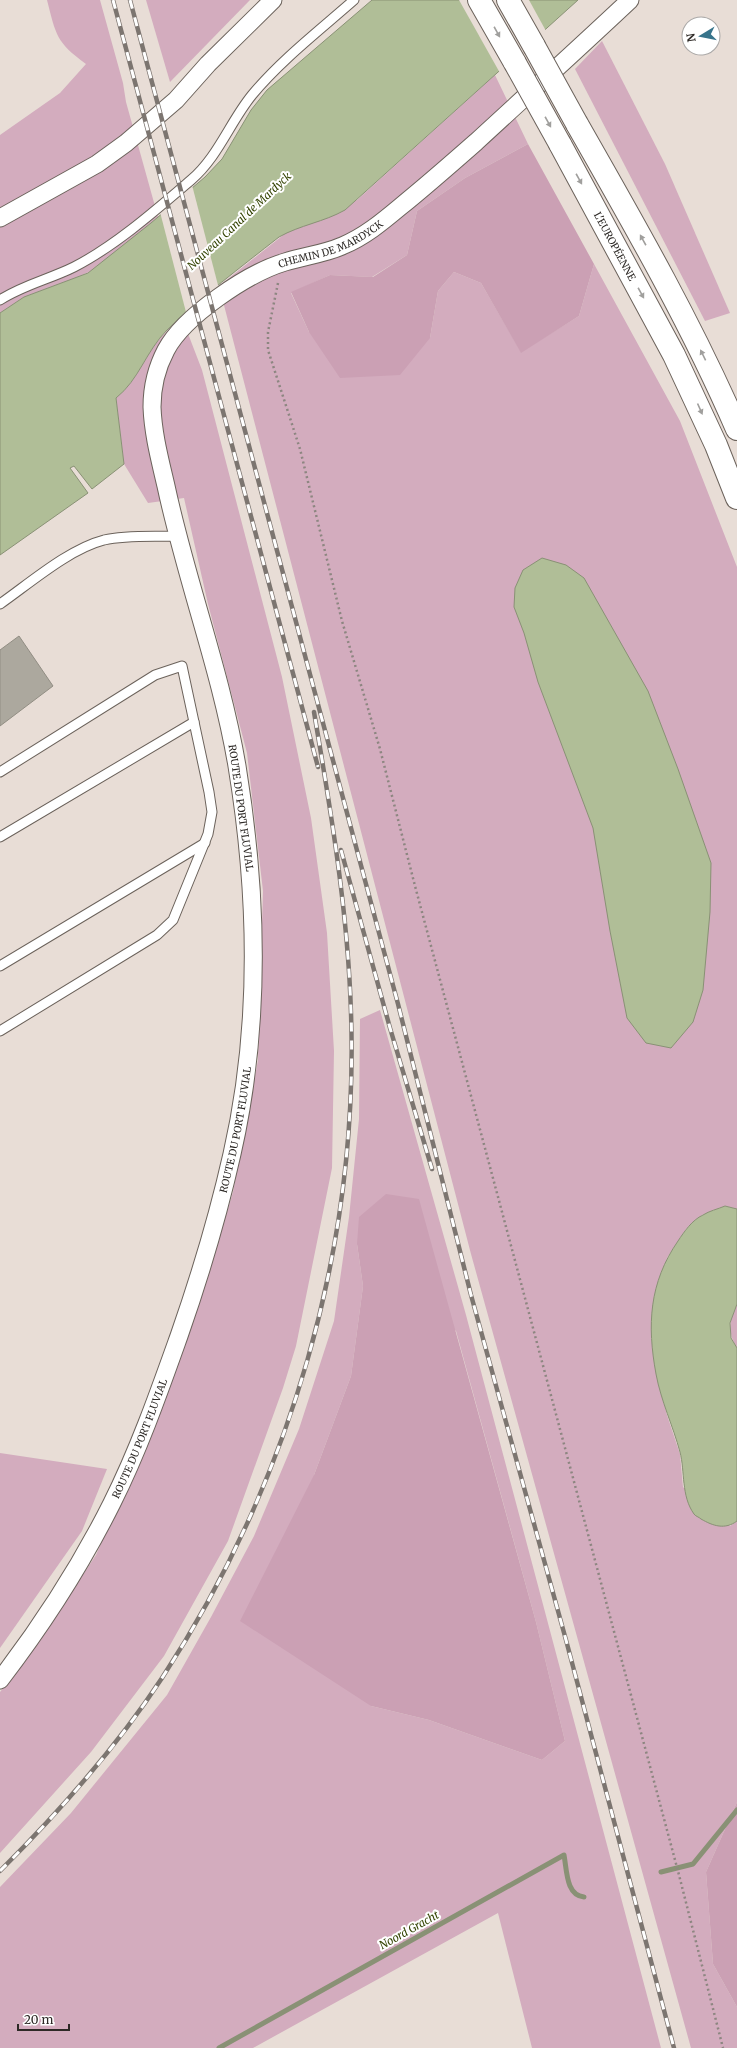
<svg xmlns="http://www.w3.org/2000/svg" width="737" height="2048" viewBox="0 0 737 2048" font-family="Merriweather,serif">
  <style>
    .green { fill: #d3acbe; fill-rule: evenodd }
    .forest { fill: #cba0b4 }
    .water { fill: #b0be97; stroke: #899175 }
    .pier { fill: #e8ddd6 }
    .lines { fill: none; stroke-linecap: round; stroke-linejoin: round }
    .stream { stroke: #899175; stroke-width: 5 }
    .building { fill: #aca89e; stroke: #918d83 }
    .service-casing { stroke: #6b625b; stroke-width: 11 }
    .minor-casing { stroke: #6b625b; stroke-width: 19 }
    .motorway-casing { stroke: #6b625b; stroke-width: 24 }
    .path { stroke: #8d8681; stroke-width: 2.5; stroke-dasharray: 2 3; stroke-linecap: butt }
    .service { stroke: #fff; stroke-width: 9 }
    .minor { stroke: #fff; stroke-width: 17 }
    .motorway { stroke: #fff; stroke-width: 22 }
    .rail-casing { stroke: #7c7570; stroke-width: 4.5 }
    .rail { stroke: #fff; stroke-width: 3; stroke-dasharray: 9; stroke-linecap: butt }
    .motorway-bridge-casing { stroke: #6b625b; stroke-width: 24; stroke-linecap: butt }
    .motorway-bridge { stroke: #fff; stroke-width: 22 }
    .oneway { fill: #a09f9d }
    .labels { text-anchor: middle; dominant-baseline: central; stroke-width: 4; stroke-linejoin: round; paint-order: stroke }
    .street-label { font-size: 10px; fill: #2d2926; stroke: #fff }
    .water-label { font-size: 11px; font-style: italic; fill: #334302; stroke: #fff }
  </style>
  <rect width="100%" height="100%" fill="#e8ddd6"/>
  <g class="green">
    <path d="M47,0H100L123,83L126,102L158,217L97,268L76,278L24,297L0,313V135L60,93L86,64C56,42 56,35 47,0Z"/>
    <polygon points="146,0 250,0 170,82"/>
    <polygon points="602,41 665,164 730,313 705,321 575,69"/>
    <polygon points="495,75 528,144 465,178 417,211 407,255 372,277 330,275 291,293 309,332 430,338 438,291 454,272 481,283 521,352 579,316 594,264 680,421 737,567 737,1209 725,1206 702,1215 686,1229 667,1258 651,1337 657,1375 667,1415 680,1454 683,1487 730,1526 737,1521 737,1802 706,1872 713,1964 737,2007 737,2048 691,2048 471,1254 219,286 287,232 357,200"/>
    <path d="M182,318L202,370L282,677L311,818L327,933L334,1051L332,1168L296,1346L283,1388L228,1541L164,1656L91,1752L0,1853V1692L24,1663L96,1555L168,1390L209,1271L233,1192L258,1060L263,891L247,753L208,604L184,498L148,503L124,464L116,398C135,383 143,361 157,342C164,333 173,325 182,318Z"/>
    <path d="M380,1010L466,1315L661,2048H532L498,1913L253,2048H0V1887L71,1813L167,1695L211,1617L254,1536L299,1429L334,1321L349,1217L359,1119L360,1019ZM357,1244L456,1331L536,1622L565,1741L542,1760L429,1720L371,1706L314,1475L351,1376L363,1286Z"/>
    <path d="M737,1304V1348C727,1333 729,1319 737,1304Z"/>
    <polygon points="0,1453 107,1469 82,1531 0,1648"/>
  </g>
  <g class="forest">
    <polygon points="528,144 594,264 579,316 521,353 481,283 454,272 438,291 430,338 400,375 340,378 309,332 291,292 330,275 373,277 407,255 417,211 465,178"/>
    <polygon points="386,1194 419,1199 536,1622 565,1741 542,1760 429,1720 371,1706 240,1621 314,1475 351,1376 363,1286 357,1244 359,1217"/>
    <polygon points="737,1802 737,2007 713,1964 706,1872"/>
  </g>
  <g class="water">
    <path d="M372,0H578L345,210C324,222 300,225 279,237C241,267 201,297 167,330C146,351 139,380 116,398L124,464L92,489L74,466L70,468L88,493L0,555V313L24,297L88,273L151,223L205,177L222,159L251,110L267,90Z"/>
    <polygon points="542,558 566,565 584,578 648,691 678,769 711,863 710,912 703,990 693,1022 671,1048 646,1043 627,1018 610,931 593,828 538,682 524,633 514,607 515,588 523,570"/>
    <path d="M725,1206L737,1209V1304L730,1323L731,1338L737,1348V1521C725,1530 713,1526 701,1519C699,1517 695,1516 694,1514C681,1496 685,1471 680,1452C673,1426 661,1401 656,1374C647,1325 649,1283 678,1241C684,1232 692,1220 703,1215C709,1211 718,1209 725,1206Z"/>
  </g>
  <g class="pier">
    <polygon points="459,0 529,0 546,31 500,73"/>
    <polygon points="192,185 219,289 187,316 160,212"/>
  </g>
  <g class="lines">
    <g class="stream">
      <polyline points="661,1872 693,1864 737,1810"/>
      <path d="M219,2048L564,1855C567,1871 566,1895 584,1897"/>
    </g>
  </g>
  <polygon class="building" points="19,636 53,686 0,726 0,650"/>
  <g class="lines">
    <defs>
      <g id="service">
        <path d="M0,300C23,285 50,279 74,267C115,246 156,210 191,180C218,157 230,122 252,95C281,60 320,30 354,0"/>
        <path d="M0,604C30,583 69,549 104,540C127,535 153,537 177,536"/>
        <polyline points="0,772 155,675 182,666 209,792 212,812 208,834 173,920 157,935 0,1031"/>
        <polyline points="0,837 194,722"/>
        <polyline points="0,966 205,843"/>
      </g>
      <g id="minor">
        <polyline points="0,218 97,164 126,143 176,100 208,64 273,0"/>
        <path id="s1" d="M0,1680C43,1624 81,1565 112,1503C139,1449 159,1392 179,1336C200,1276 218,1216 232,1154C261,1027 258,894 237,766C221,671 186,580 166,486C160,460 153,434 152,407C152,387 157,367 166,350C184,316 248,273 285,262C304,256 324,254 342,246C364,237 382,222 400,207C426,186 451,164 476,142C527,95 579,48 630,0"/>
      </g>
      <g id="motorway">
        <polyline points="479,0 515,63"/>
        <polyline points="508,0 534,46"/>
        <path d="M577,124C634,224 691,323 737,429"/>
        <path id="s2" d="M560,144L674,355L716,445L737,498"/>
      </g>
    </defs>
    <use href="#service" class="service-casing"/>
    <use href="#minor" class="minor-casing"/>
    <use href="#motorway" class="motorway-casing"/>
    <polyline class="path" points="278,283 268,332 268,350 300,449 342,621 380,749 415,886 679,1875 723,2048"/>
    <use href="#service" class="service"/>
    <use href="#minor" class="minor"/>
    <use href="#motorway" class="motorway"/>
    <defs>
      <g id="rail">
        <polyline points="113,0 318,767"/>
        <polyline points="130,0 398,1004 471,1295 566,1640 674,2048"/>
        <polyline points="341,850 390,1028 432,1169"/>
        <path d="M0,1871C60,1811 116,1748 162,1678C290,1482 359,1247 351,1013C348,912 331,812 314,712"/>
      </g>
    </defs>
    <use href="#rail" class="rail-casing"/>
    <use href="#rail" class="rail"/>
    <defs>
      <g id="motorway-bridge">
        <polyline points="534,46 577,124"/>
        <polyline points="515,63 560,144"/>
      </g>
    </defs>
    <use href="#motorway-bridge" class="motorway-bridge-casing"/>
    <use href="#motorway-bridge" class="motorway-bridge"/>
  </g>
  <defs><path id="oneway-solid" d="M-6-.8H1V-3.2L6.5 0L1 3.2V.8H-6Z"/></defs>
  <g class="oneway">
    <use href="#oneway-solid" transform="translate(497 32) rotate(61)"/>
    <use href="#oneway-solid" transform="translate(548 122) rotate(61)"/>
    <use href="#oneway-solid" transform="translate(579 179) rotate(61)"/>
    <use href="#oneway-solid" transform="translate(643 240) rotate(-119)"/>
    <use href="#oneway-solid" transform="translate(641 293) rotate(61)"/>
    <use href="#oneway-solid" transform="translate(703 355) rotate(-116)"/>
    <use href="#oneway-solid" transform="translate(700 409) rotate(66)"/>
  </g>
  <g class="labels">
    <g class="street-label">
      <text stroke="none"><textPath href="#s1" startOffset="1598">CHEMIN DE MARDYCK</textPath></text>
      <text stroke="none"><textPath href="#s2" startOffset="116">L'EUROPÉENNE</textPath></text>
      <text transform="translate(241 808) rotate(82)">ROUTE DU PORT FLUVIAL</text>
      <text stroke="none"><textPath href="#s1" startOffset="604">ROUTE DU PORT FLUVIAL</textPath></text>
      <text stroke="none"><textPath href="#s1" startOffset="280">ROUTE DU PORT FLUVIAL</textPath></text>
    </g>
    <g class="water-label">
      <text transform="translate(239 221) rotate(-43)">Nouveau Canal de Mardyck</text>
      <text transform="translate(409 1930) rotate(-29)">Noord Gracht</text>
    </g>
  </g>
  <g transform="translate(701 36) rotate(260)"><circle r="19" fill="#ffffff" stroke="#aba9a8"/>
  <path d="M0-3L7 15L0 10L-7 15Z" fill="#37748b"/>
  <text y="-6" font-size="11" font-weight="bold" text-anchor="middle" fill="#2d2926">N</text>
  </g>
  <path d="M18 2024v6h51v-6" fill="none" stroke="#2d2926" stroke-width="2"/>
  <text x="24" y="2024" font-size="12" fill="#2d2926" stroke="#ffffff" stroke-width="3" paint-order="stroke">20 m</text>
</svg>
